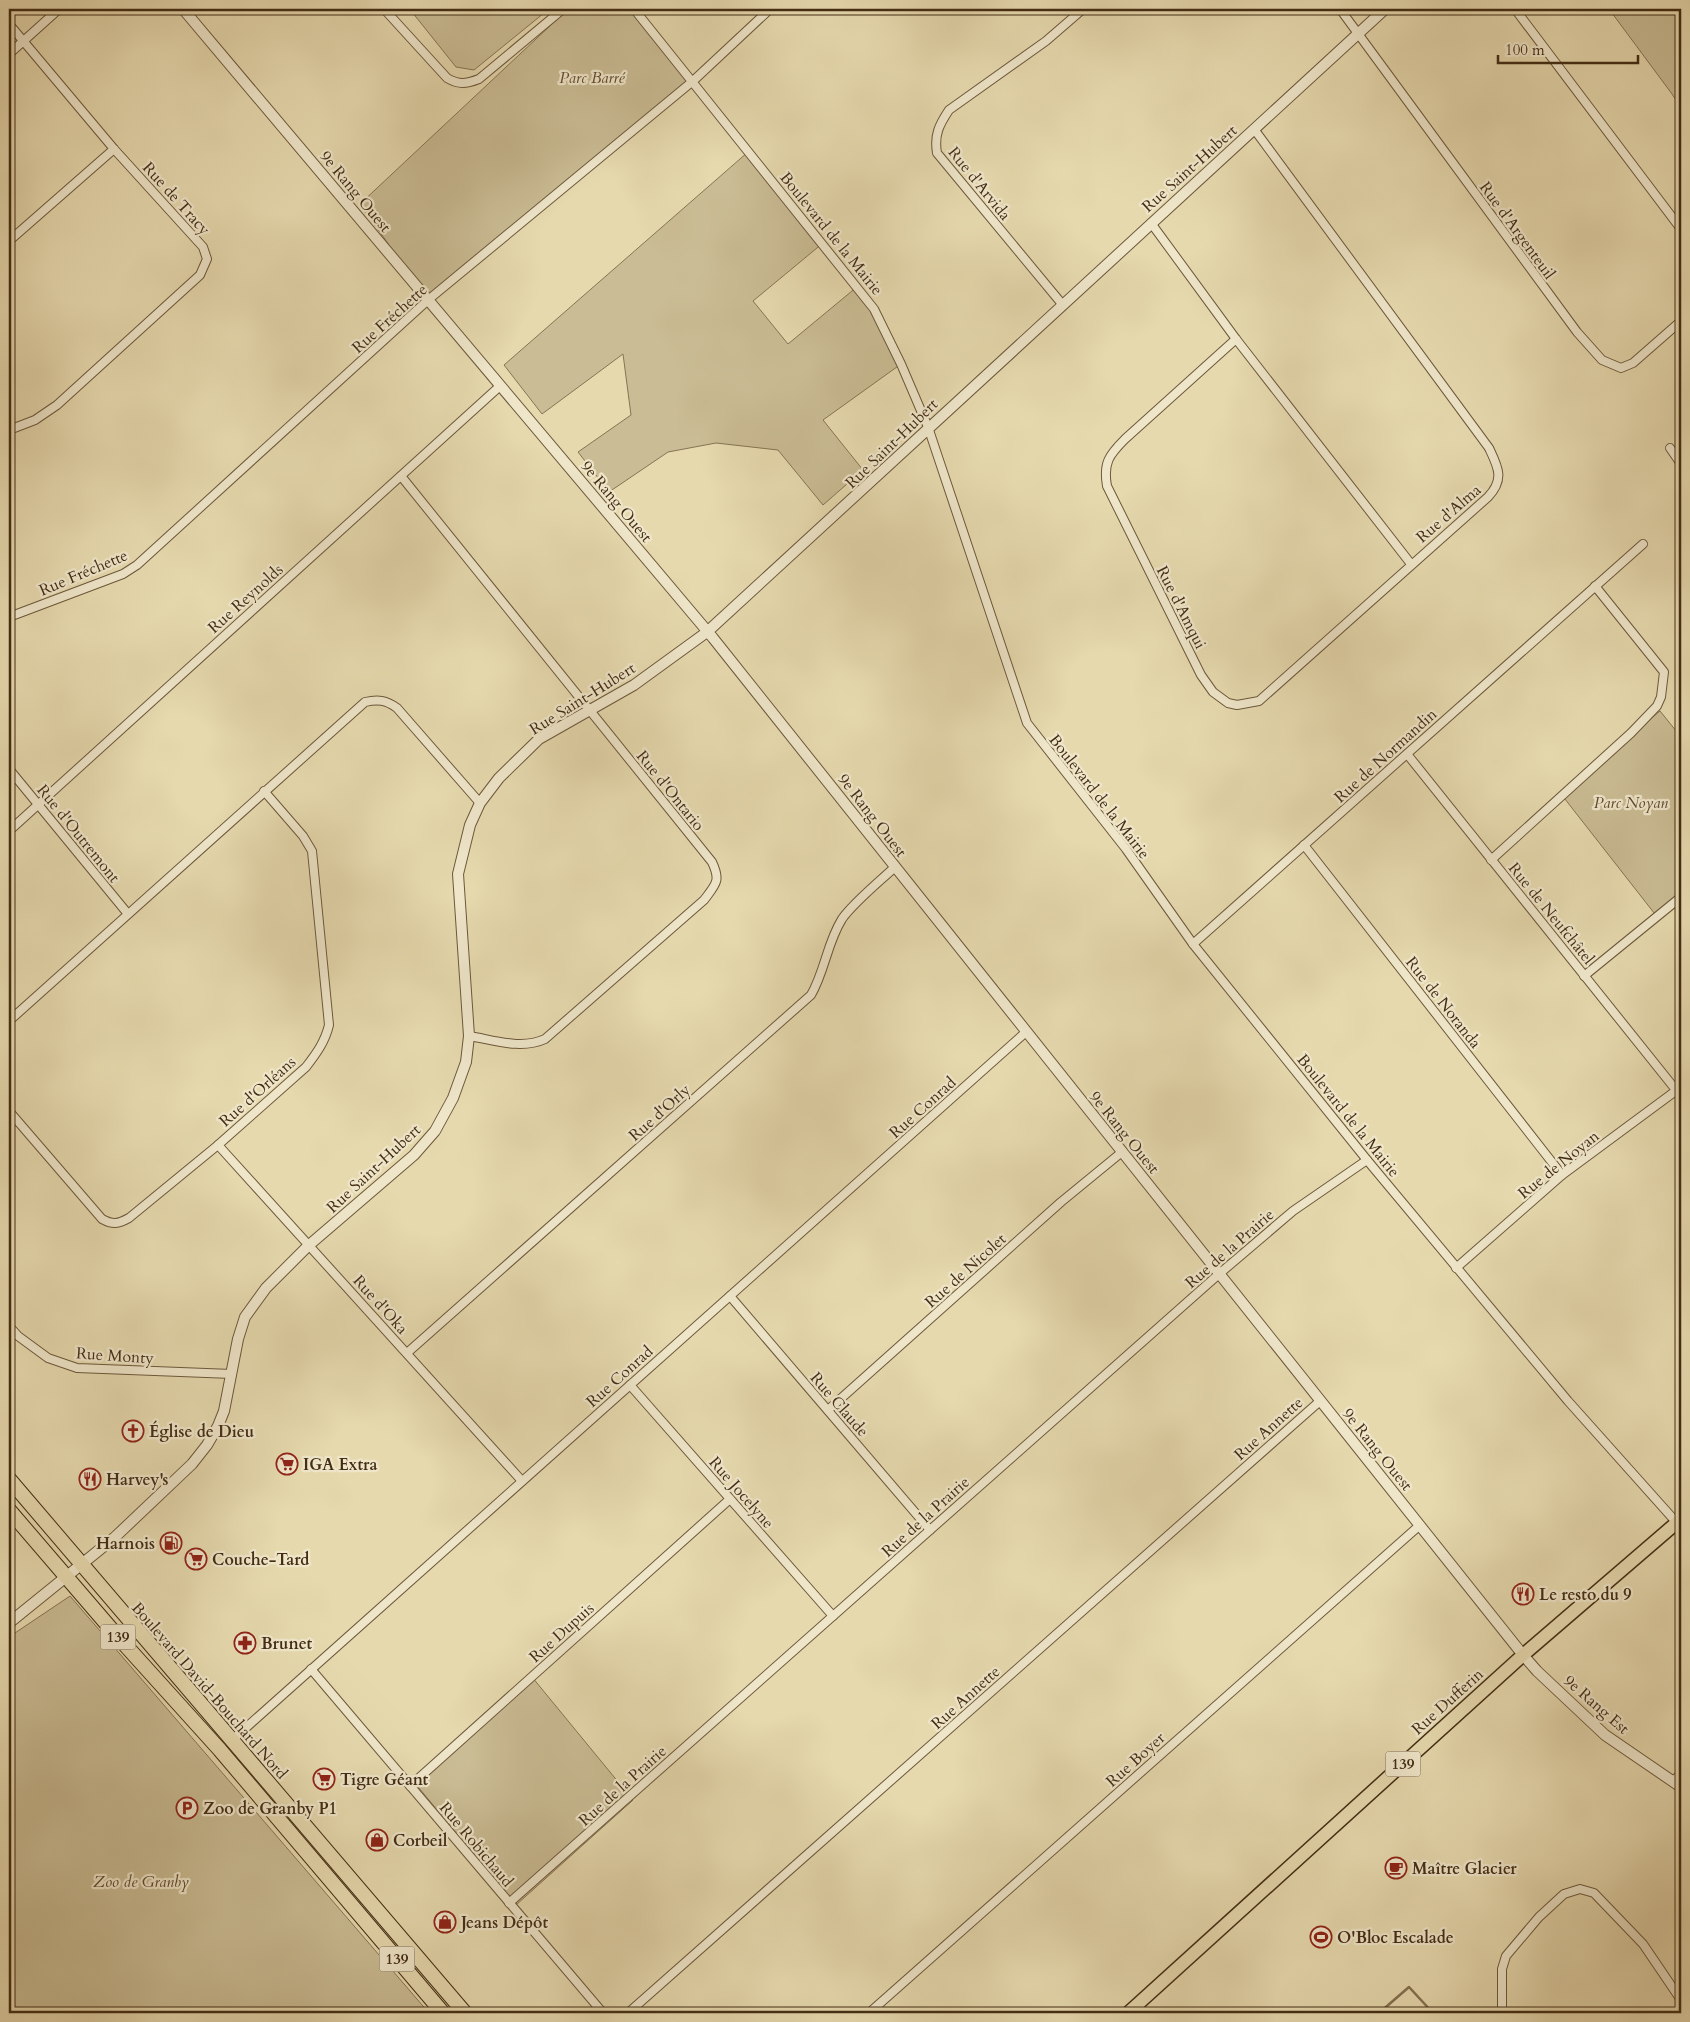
<svg xmlns="http://www.w3.org/2000/svg" width="1690" height="2022" viewBox="0 0 1690 2022" font-family="Cardo,serif">
<style>
.green{fill:#cabc94;stroke:#867454}
.lines{fill:none;stroke-linecap:round;stroke-linejoin:round}
.stream{stroke:#847152;stroke-width:2.5}
.minor-casing{stroke:#6c583b;stroke-width:10}
.tertiary-casing{stroke:#6c583b;stroke-width:12}
.primary-casing{stroke:#432d15;stroke-width:15}
.trunk-casing{stroke:#432d15;stroke-width:16}
.minor{stroke:#efe6ca;stroke-width:8}
.tertiary{stroke:#efe6ca;stroke-width:10}
.primary{stroke:#e6d9ae;stroke-width:12}
.trunk{stroke:#e6d9ae;stroke-width:14}
.labels{text-anchor:middle;stroke-width:4.5;stroke-linejoin:round;paint-order:stroke}
.shield{fill:#efe6ca;stroke:#77644b;stroke-width:1}
.shield-label{font-size:15px;font-weight:bold;fill:#432d15}
.park-label{font-size:16px;font-style:italic;fill:#5e4a2e;stroke:#efe6ca}
.street-label{font-size:16px;fill:#432d15;stroke:#efe6ca}
.poi-label{font-size:16px;font-weight:bold;fill:#432d15;stroke:#efe6ca;text-anchor:start}
</style>
<rect width="100%" height="100%" fill="#e6d9ae"/>
<filter id="stains"><feTurbulence type="fractalNoise" baseFrequency=".004" numOctaves="4"/><feColorMatrix values="0 0 0 0 .2 0 0 0 0 .09 0 0 0 0 .02 0 0 0 .5 -.17"/></filter>
<radialGradient id="worn" r=".72"><stop offset=".6" stop-color="#630" stop-opacity="0"/><stop offset="1" stop-color="#630" stop-opacity=".3"/></radialGradient>
<g class="green">
<polygon points="415,9 549,9 474,70 456,67 412,12"/>
<polygon points="568,9 634,9 693,81 428,300 360,204"/>
<polygon points="1609,9 1680,9 1681,108 1672,94"/>
<polygon points="748,152 823,243 753,301 788,344 858,286 901,364 823,420 863,470 823,505 778,450 716,443 668,452 609,492 578,452 631,415 623,354 542,414 504,365"/>
<polygon points="1660,711 1681,737 1681,899 1658,918 1561,794"/>
<polygon points="70,1596 429,2013 9,2013 9,1637"/>
<polygon points="532,1677 633,1800 516,1905 414,1782"/>
</g>
<g class="lines">
<polyline class="stream" points="1379,2013 1409,1987 1433,2013"/>
<g class="minor-casing">
<g id="minor">
<path d="M384,9L447,78C459,85 466,84 479,79L563,9"/>
<polyline points="634,9 874,309 901,364 928,427 1027,723 1126,849 1193,944 1367,1160 1568,1401 1677,1523"/>
<polyline points="1340,9 1577,332 1602,360 1621,368 1633,363 1681,321"/>
<polyline points="1515,9 1681,229"/>
<polyline points="9,24 114,149 203,247 207,259 200,275 57,405 35,420 9,430"/>
<polyline points="9,54 59,9"/>
<polyline points="1151,223 1236,339 1411,564"/>
<polyline points="9,241 114,149"/>
<path d="M1062,304L937,153C934,135 939,125 949,110L1046,41L1083,9"/>
<path d="M1236,339L1125,439C1109,455 1103,463 1107,486L1201,675L1213,692L1228,703L1237,705L1259,701L1488,497C1505,479 1498,467 1489,448L1254,129"/>
<polyline points="1670,448 1681,464"/>
<path d="M401,476L712,862C721,881 716,884 704,900L545,1039C521,1050 494,1040 469,1036"/>
<polyline points="9,617 123,574 137,565 428,300 693,81 770,9"/>
<polyline points="1407,754 1676,1090"/>
<polyline points="9,769 128,914"/>
<polyline points="9,831 500,386"/>
<polyline points="1304,845 1562,1175"/>
<polyline points="1491,860 1631,733 1657,706 1661,697 1664,672 1595,586"/>
<polyline points="1193,944 1643,544"/>
<polyline points="1584,976 1681,897"/>
<path d="M9,1021L365,702C378,699 386,700 397,708L480,803"/>
<path d="M9,1111L102,1219C113,1225 118,1224 129,1218L218,1145L306,1067C316,1054 325,1042 329,1025L312,851L303,836L264,791"/>
<polyline points="218,1145 522,1481"/>
<polyline points="1456,1268 1562,1175 1681,1087"/>
<polyline points="730,1296 930,1530"/>
<polyline points="9,1326 18,1336 48,1358 77,1368 232,1374"/>
<path d="M407,1353L811,995C825,971 827,943 842,919C853,903 880,881 895,867"/>
<polyline points="630,1385 833,1616"/>
<polyline points="828,1410 1061,1202 1122,1152"/>
<polyline points="311,1669 603,2013"/>
<polyline points="231,1741 1026,1032"/>
<polyline points="1674,1780 1681,1774"/>
<polyline points="410,1786 730,1499"/>
<polyline points="509,1903 1219,1274 1293,1211 1367,1160"/>
<polyline points="628,2013 1320,1401"/>
<polyline points="869,2013 1420,1525"/>
<polyline points="1502,2013 1502,1969 1506,1956 1539,1917 1564,1894 1580,1889 1594,1893 1643,1944 1681,2000"/>
</g>
</g>
<g class="tertiary-casing">
<g id="tertiary">
<polyline points="183,9 713,638 1523,1655 1537,1671 1605,1735 1681,1787"/>
<polyline points="9,1623 114,1538 192,1464 207,1445 218,1426 224,1411 238,1339 245,1317 266,1288 308,1246 414,1155 435,1131 453,1098 466,1062 469,1036 458,874 470,825 480,803 499,778 539,739 634,685 707,632 1385,9"/>
</g>
</g>
<g class="primary-casing">
<polyline id="primary" points="1128,2013 1523,1655 1681,1519"/>
</g>
<g class="trunk-casing">
<g id="trunk">
<polyline points="9,1479 465,2013"/>
<polyline points="9,1510 118,1637 220,1750 443,2013"/>
</g>
</g>
<use href="#minor" class="minor"/>
<use href="#tertiary" class="tertiary"/>
<use href="#primary" class="primary"/>
<use href="#trunk" class="trunk"/>
</g>
<defs>
<g id="church-ring" transform="scale(1.125)"><circle r="9.5" fill="#efe6ca" stroke="#8f2418" stroke-width="1.5"/><path d="M-1.2-6h2.4v3.5h3.3v2.4h-3.3V6h-2.4V-.1h-3.3v-2.4h3.3Z" fill="#8f2418"/></g>
<g id="supermarket-ring" transform="scale(1.125)"><circle r="9.5" fill="#efe6ca" stroke="#8f2418" stroke-width="1.5"/><path d="M-6-5.5h2.5l.6 2H6L4.5 2H-2.5L-4.4-4H-6ZM-1.5 3.2a1.3 1.3 0 1 0 .1 0ZM3 3.2a1.3 1.3 0 1 0 .1 0Z" fill="#8f2418"/></g>
<g id="restaurant-ring" transform="scale(1.125)"><circle r="9.5" fill="#efe6ca" stroke="#8f2418" stroke-width="1.5"/><path d="M-5-6h1v4h1v-4h1v4h1v-4h1v5L-1.5 .5V6h-2V.5L-5-1ZM5-6V6H3V1.5H1.5Q1.5-4 5-6Z" fill="#8f2418"/></g>
<g id="fuel-ring" transform="scale(1.125)"><circle r="9.5" fill="#efe6ca" stroke="#8f2418" stroke-width="1.5"/><path d="M-5.5-6h7V0h2V4h1.3V-2.5L3-4.5l.8-.8L6-3V5H2.5V1h-1V6h-7ZM-4.2-4.7v3.2H.2V-4.7Z" fill="#8f2418"/></g>
<g id="pharmacy-ring" transform="scale(1.125)"><circle r="9.5" fill="#efe6ca" stroke="#8f2418" stroke-width="1.5"/><path d="M-2-6h4v4h4v4h-4v4h-4v-4h-4v-4h4Z" fill="#8f2418"/></g>
<g id="parking-ring" transform="scale(1.125)"><circle r="9.5" fill="#efe6ca" stroke="#8f2418" stroke-width="1.5"/><path d="M-3.5-5.5H1a3.5 3.5 0 0 1 0 7H-1V5.5H-3.5ZM-1-3.4V-.6H.8a1.4 1.4 0 0 0 0-2.8Z" fill="#8f2418"/></g>
<g id="shop-ring" transform="scale(1.125)"><circle r="9.5" fill="#efe6ca" stroke="#8f2418" stroke-width="1.5"/><path d="M-5-2.5h2.3a2.7 3.5 0 0 1 5.4 0H5L5.5 6h-11ZM-1.5-2.5h3a1.5 2.3 0 0 0-3 0Z" fill="#8f2418"/></g>
<g id="cafe-ring" transform="scale(1.125)"><circle r="9.5" fill="#efe6ca" stroke="#8f2418" stroke-width="1.5"/><path d="M-5.5-4.5H6V0H3Q3 3.5 0 3.5H-2.5Q-5.5 3.5-5.5 0ZM3-3.2v2h1.7v-2ZM-6 4.5H4V6H-6Z" fill="#8f2418"/></g>
<g id="stadium-ring" transform="scale(1.125)"><circle r="9.5" fill="#efe6ca" stroke="#8f2418" stroke-width="1.5"/><path d="M0-5a6.5 5 0 1 0 0 10a6.5 5 0 1 0 0-10ZM-3.5-1.8h7v3.6h-7Z" fill="#8f2418"/></g>
</defs>
<g fill-rule="evenodd">
<use href="#church-ring" x="133" y="1431"/>
<use href="#supermarket-ring" x="287" y="1464"/>
<use href="#restaurant-ring" x="90" y="1479"/>
<use href="#fuel-ring" x="171" y="1543"/>
<use href="#supermarket-ring" x="196" y="1559"/>
<use href="#restaurant-ring" x="1523" y="1594"/>
<use href="#pharmacy-ring" x="245" y="1643"/>
<use href="#supermarket-ring" x="324" y="1779"/>
<use href="#parking-ring" x="187" y="1808"/>
<use href="#shop-ring" x="377" y="1840"/>
<use href="#cafe-ring" x="1396" y="1868"/>
<use href="#shop-ring" x="445" y="1922"/>
<use href="#stadium-ring" x="1321" y="1937"/>
</g>
<g class="labels">
<g class="shield">
<rect x="100.5" y="1624.5" width="35" height="25" rx="4"/>
<rect x="1385.5" y="1751.5" width="35" height="25" rx="4"/>
<rect x="379.5" y="1946.5" width="35" height="25" rx="4"/>
</g>
<g class="shield-label">
<text x="118" y="1642">139</text>
<text x="1403" y="1769">139</text>
<text x="397" y="1964">139</text>
</g>
<g class="park-label">
<text x="592" y="83">Parc Barré</text>
<text x="1631" y="808">Parc Noyan</text>
<text x="141" y="1887">Zoo de Granby</text>
</g>
<g class="street-label">
<text transform="translate(1189 168) rotate(-42)" y="6">Rue Saint-Hubert</text>
<text transform="translate(980 183) rotate(51)" y="6">Rue d'Arvida</text>
<text transform="translate(356 191) rotate(50)" y="6">9e Rang Ouest</text>
<text transform="translate(177 198) rotate(48)" y="6">Rue de Tracy</text>
<text transform="translate(1518 230) rotate(54)" y="6">Rue d'Argenteuil</text>
<text transform="translate(832 233) rotate(51)" y="6">Boulevard de la Mairie</text>
<text transform="translate(389 318) rotate(-42)" y="6">Rue Fréchette</text>
<text transform="translate(891 443) rotate(-44)" y="6">Rue Saint-Hubert</text>
<text transform="translate(617 501) rotate(50)" y="6">9e Rang Ouest</text>
<text transform="translate(1448 513) rotate(-41)" y="6">Rue d'Alma</text>
<text transform="translate(83 572) rotate(-23)" y="6">Rue Fréchette</text>
<text transform="translate(245 598) rotate(-42)" y="6">Rue Reynolds</text>
<text transform="translate(1182 607) rotate(63)" y="6">Rue d'Amqui</text>
<text transform="translate(582 698) rotate(-32)" y="6">Rue Saint-Hubert</text>
<text transform="translate(1385 755) rotate(-42)" y="6">Rue de Normandin</text>
<text transform="translate(671 790) rotate(51)" y="6">Rue d'Ontario</text>
<text transform="translate(1100 796) rotate(52)" y="6">Boulevard de la Mairie</text>
<text transform="translate(873 815) rotate(52)" y="6">9e Rang Ouest</text>
<text transform="translate(79 833) rotate(51)" y="6">Rue d'Outremont</text>
<text transform="translate(1552 913) rotate(51)" y="6">Rue de Neufchâtel</text>
<text transform="translate(1444 1002) rotate(52)" y="6">Rue de Noranda</text>
<text transform="translate(257 1091) rotate(-42)" y="6">Rue d'Orléans</text>
<text transform="translate(922 1107) rotate(-42)" y="6">Rue Conrad</text>
<text transform="translate(659 1112) rotate(-42)" y="6">Rue d'Orly</text>
<text transform="translate(1349 1115) rotate(51)" y="6">Boulevard de la Mairie</text>
<text transform="translate(1125 1132) rotate(51)" y="6">9e Rang Ouest</text>
<text transform="translate(1558 1164) rotate(-39)" y="6">Rue de Noyan</text>
<text transform="translate(373 1168) rotate(-43)" y="6">Rue Saint-Hubert</text>
<text transform="translate(1229 1248) rotate(-41)" y="6">Rue de la Prairie</text>
<text transform="translate(965 1270) rotate(-42)" y="6">Rue de Nicolet</text>
<text transform="translate(381 1304) rotate(48)" y="6">Rue d'Oka</text>
<text transform="translate(115 1355) rotate(4)" y="6">Rue Monty</text>
<text transform="translate(619 1376) rotate(-42)" y="6">Rue Conrad</text>
<text transform="translate(840 1404) rotate(49)" y="6">Rue Claude</text>
<text transform="translate(1268 1428) rotate(-42)" y="6">Rue Annette</text>
<text transform="translate(1378 1449) rotate(51)" y="6">9e Rang Ouest</text>
<text transform="translate(742 1492) rotate(49)" y="6">Rue Jocelyne</text>
<text transform="translate(925 1516) rotate(-42)" y="6">Rue de la Prairie</text>
<text transform="translate(561 1632) rotate(-42)" y="6">Rue Dupuis</text>
<text transform="translate(210 1690) rotate(49)" y="6">Boulevard David-Bouchard Nord</text>
<text transform="translate(965 1697) rotate(-42)" y="6">Rue Annette</text>
<text transform="translate(1447 1701) rotate(-42)" y="6">Rue Dufferin</text>
<text transform="translate(1597 1704) rotate(41)" y="6">9e Rang Est</text>
<text transform="translate(1135 1759) rotate(-42)" y="6">Rue Boyer</text>
<text transform="translate(622 1785) rotate(-42)" y="6">Rue de la Prairie</text>
<text transform="translate(477 1844) rotate(50)" y="6">Rue Robichaud</text>
</g>
<g class="poi-label">
<text x="149" y="1437">Église de Dieu</text>
<text x="303" y="1470">IGA Extra</text>
<text x="106" y="1485">Harvey's</text>
<text x="155" y="1549" text-anchor="end">Harnois</text>
<text x="212" y="1565">Couche-Tard</text>
<text x="1539" y="1600">Le resto du 9</text>
<text x="261" y="1649">Brunet</text>
<text x="340" y="1785">Tigre Géant</text>
<text x="203" y="1814">Zoo de Granby P1</text>
<text x="393" y="1846">Corbeil</text>
<text x="1412" y="1874">Maître Glacier</text>
<text x="461" y="1928">Jeans Dépôt</text>
<text x="1337" y="1943">O'Bloc Escalade</text>
</g>
</g>
<rect width="1690" height="2022" fill="none" stroke="#e6d9ae" stroke-width="30"/>
<rect x="10" y="10" width="1670" height="2002" fill="none" stroke="#432d15" stroke-width="2.5"/>
<rect x="15" y="15" width="1660" height="1992" fill="none" stroke="#432d15"/>
<path d="M1498 55v8h140v-8" fill="none" stroke="#432d15" stroke-width="2.5"/>
<text x="1505" y="55" font-size="15" fill="#432d15" stroke="#efe6ca" stroke-width="4" paint-order="stroke">100 m</text>
<rect width="100%" height="100%" filter="url(#stains)"/>
<rect width="100%" height="100%" fill="url(#worn)"/>
</svg>
